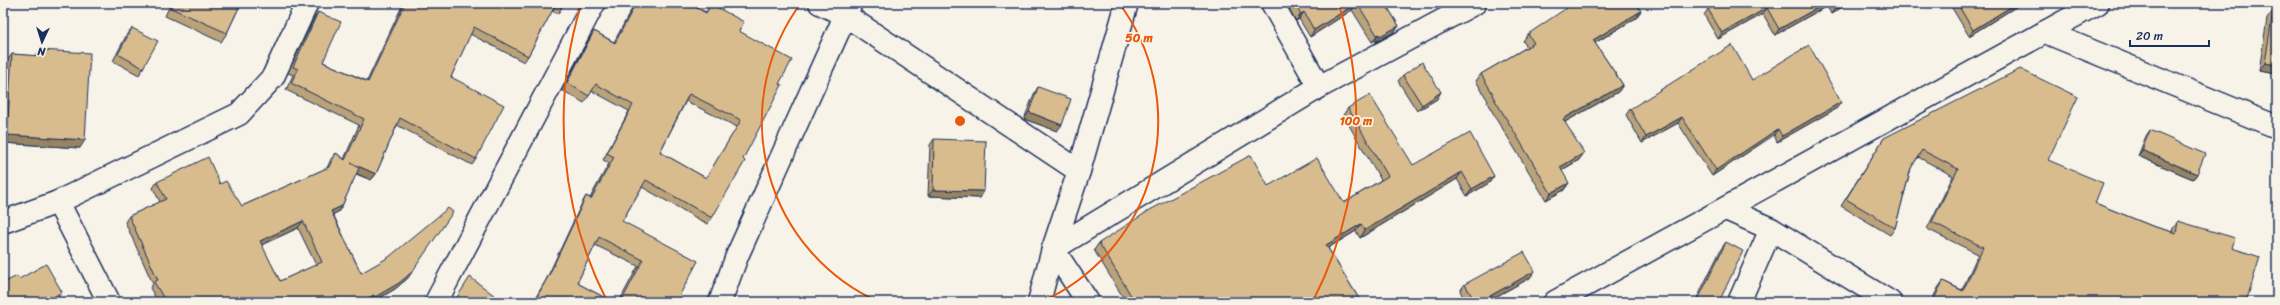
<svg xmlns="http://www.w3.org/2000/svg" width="2280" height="305" viewBox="0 0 2280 305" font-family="Sriracha,sans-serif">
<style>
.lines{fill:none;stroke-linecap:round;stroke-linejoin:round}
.street-casing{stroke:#1b2f5e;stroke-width:25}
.secondary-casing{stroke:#1b2f5e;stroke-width:25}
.street{stroke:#f7f3e8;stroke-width:22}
.secondary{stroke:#f7f3e8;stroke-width:22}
.wall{fill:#baa279;stroke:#1b2f5e;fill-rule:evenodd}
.shaded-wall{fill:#978463;stroke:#1b2f5e}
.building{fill:#d8bc8d;stroke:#1b2f5e;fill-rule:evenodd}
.ring{fill:none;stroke:#e8590c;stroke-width:2}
.centre{fill:#e8590c;stroke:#f7f3e8;stroke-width:2}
.ring-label{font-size:12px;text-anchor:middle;font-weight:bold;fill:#e8590c;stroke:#f7f3e8;stroke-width:3.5;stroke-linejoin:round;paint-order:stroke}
</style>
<rect width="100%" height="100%" fill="#f7f3e8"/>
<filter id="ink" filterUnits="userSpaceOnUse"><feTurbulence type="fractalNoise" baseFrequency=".025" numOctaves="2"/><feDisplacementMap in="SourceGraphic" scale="8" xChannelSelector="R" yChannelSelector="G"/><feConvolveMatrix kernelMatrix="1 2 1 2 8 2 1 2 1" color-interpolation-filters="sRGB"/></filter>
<g filter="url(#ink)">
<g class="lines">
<g class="street-casing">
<g id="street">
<polyline points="820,3 845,15 1079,171"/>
<polyline points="1272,3 1319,87"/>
<polyline points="2045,32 2277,127"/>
<polyline points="1726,209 1771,229 1890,302"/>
<polyline points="3,222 58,202"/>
<polyline points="109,302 58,202 239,114 273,77 307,3"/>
<polyline points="436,302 594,3"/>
<polyline points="720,302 737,256 851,3"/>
<polyline points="1088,302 1053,249 1319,87 1475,3"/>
<polyline points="1555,302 2098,3"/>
<polyline points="1739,302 1771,229"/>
</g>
</g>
<g class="secondary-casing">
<polyline id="secondary" points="1039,302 1053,249 1079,171 1127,3"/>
</g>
<use href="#street" class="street"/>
<use href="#secondary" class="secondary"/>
</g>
<g class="wall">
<polygon points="171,3 241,3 227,33 221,42 165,16"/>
<path d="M396,3H564L558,14L552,11L528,56L524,62L470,34L451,77L476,159L472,165L397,125L376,174L371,180L356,174L342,206L338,212L333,214L361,273L408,278L395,289L373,302H158L150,288L153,284L125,222L129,216L160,202L153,188L157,182L220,184L242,206L327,168L331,159L336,153L344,159L359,125L286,90L293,75L288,73L314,18L318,12L323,62L367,81L402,6ZM298,228L316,265L280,281L261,245Z"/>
<path d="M635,3H688L706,12L711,4L739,31L779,84L712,218L707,224L642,187L622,221L676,302H619L638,266L595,245L578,281L579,284L613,302H533L546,280L582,203L586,196L590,198L609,163L603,160L629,111L592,91L584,103L562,90L590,38L594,31L614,42ZM686,101L737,127L706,178L660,152Z"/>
<polygon points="1286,3 1385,3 1399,26 1394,32 1376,42 1375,40 1372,42 1352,10 1310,37 1299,19 1296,21"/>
<polygon points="1432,3 1439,3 1434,6"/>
<polygon points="1718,3 1849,3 1831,14 1827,6 1775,35 1763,14 1718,39 1704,15 1708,9"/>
<polygon points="1949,3 2022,3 1969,36"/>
<polygon points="2273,11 2277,12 2277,74 2259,71 2267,19"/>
<polygon points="1636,18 1595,43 1623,85 1618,92 1565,122 1579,160 1562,170 1564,190 1546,200 1487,103 1488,101 1476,81 1481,74 1527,47 1523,41 1528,34"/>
<polygon points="132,28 143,68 139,75 113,61 127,34"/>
<polygon points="40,50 80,148 3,143 3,113 6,62 12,54 36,56"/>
<polygon points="1403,75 1437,99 1417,111 1398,81"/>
<polygon points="1752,80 1837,108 1777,142 1774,135 1712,176 1678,123 1642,143 1626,115 1630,109"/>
<polygon points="1038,87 1057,131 1024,119 1034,94"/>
<polygon points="1348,108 1413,165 1494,176 1489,183 1467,196 1457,179 1360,238 1356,231 1328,248 1361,302 1126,302 1094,250 1099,243 1268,186 1344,203 1381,180 1343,115"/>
<polygon points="2150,130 2197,174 2193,179 2138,156 2146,136"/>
<polygon points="1884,138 2048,160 2095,203 2152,226 2172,232 2173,228 2178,221 2232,248 2246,302 1931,302 1938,288 1943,281 1962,290 1978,254 1927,229 1953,176 1918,157 1911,168 1895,228 1890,235 1841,206"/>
<polygon points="934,139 984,191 980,198 928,196 930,145"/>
<polygon points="1726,242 1719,302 1695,302 1721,249"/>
<polygon points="1530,278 1486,302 1466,302 1460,291 1465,284"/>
</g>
<g class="shaded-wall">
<polygon points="1357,3 1352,10 1310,37 1314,30"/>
<polygon points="1826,3 1829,3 1827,6 1775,35 1779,29"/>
<polygon points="1843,3 1849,3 1831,14 1835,8"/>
<polygon points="2017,3 2022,3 1969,36 1973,30"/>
<polygon points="1767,8 1763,14 1718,39 1722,33"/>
<polygon points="1641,11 1636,18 1588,47 1593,40"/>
<polygon points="1304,12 1299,19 1296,21 1301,14"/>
<polygon points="1399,26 1394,32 1376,42 1380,36"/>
<polygon points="1379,34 1375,40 1372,42 1377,35"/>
<polygon points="2265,63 2277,65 2277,74 2259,71"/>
<polygon points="1623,85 1618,92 1558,126 1563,119"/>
<polygon points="1441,92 1437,99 1417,111 1422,105"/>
<polygon points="1841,102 1837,108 1777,142 1782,136"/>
<polygon points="1029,112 1062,125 1057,131 1024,119"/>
<polygon points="1682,117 1678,123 1642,143 1646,137"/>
<polygon points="1778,129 1774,135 1712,176 1716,170"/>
<polygon points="7,135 85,140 80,148 3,143 3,140"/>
<polygon points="2142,150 2197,174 2193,179 2138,156"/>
<polygon points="1584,153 1579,160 1555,174 1560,167"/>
<polygon points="351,163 376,174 371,180 346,169"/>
<polygon points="1462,172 1457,179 1360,238 1365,230"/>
<polygon points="1494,176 1489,183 1467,196 1472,189"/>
<polygon points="1569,183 1564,190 1546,200 1551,193"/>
<polygon points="933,190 984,191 980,198 928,196"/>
<polygon points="342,206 338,212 326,217 331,211"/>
<polygon points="303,221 298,228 255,248 260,241"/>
<polygon points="1361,224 1356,231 1321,252 1326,245"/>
<polygon points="1535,271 1530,278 1486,302 1479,302"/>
<polygon points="412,272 408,278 395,289 373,302 371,302 375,297"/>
<polygon points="62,292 57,298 51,302 45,302"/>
<polygon points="374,295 369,302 360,302"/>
</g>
<g class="building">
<polygon points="173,3 241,3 227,33 171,8"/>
<path d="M405,3H564L562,7L556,4L528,56L474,27L451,77L504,105L476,159L400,118L376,174L351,163L359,168L342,206L331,211L361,273L389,257L448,208L453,212L412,272L399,283L375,297L374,295L360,302H166L154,282L158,280L129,216L166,199L157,182L208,157L220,184L226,181L242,206L329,167L336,153L345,160L364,119L291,83L298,69L293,67L318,12L341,22L323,62L368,82ZM303,221L322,262L280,281L260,241Z"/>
<path d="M636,3H688L706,13L711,4L744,22L739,31L792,60L779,84L782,85L743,159L745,161L712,218L646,180L622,221L698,261L676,302H621L643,260L599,237L578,281L579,284L613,302H534L550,273L586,196L591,199L614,157L607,153L633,105L596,84L589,96L567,83L594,31L615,43ZM689,94L741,120L706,178L660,152Z"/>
<polygon points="1294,3 1385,3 1399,26 1380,36 1379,34 1377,35 1357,3 1314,30 1304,12 1301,14"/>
<polygon points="1574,3 1636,3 1641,11 1593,40 1623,85 1563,119 1584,153 1560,167 1569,183 1551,193 1492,95 1493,94 1481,74 1534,43 1528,34"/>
<polygon points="1718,3 1826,3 1779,29 1767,8 1722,33 1708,9"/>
<polygon points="1832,3 1843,3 1835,8"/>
<polygon points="1957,3 2017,3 1973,30"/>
<polygon points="2273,11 2277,12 2277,65 2265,63"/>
<polygon points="132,28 158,41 143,68 118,54"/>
<polygon points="1732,45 1752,80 1809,45 1841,102 1782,136 1778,129 1716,170 1682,117 1646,137 1630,109"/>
<polygon points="40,50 90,53 85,140 7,135 12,54 40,56"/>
<polygon points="1422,62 1441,92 1422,105 1403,75"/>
<polygon points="2020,69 2078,97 2048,160 2103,183 2095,203 2152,226 2176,233 2178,221 2235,238 2232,248 2260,257 2246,302 1935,302 1933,301 1943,281 1963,291 1983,247 1932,222 1958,169 1922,150 1911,168 1895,228 1846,199 1884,138"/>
<polygon points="1038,87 1071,99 1062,125 1029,112"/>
<polygon points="1370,95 1413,165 1470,133 1494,176 1472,189 1462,172 1365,230 1361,224 1326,245 1361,302 1135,302 1099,243 1150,210 1251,155 1268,186 1317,158 1344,203 1388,176 1348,108"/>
<polygon points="2150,130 2205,154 2197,174 2142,150"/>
<polygon points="934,139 986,141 984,191 933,190"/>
<polygon points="1726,242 1743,251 1719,302 1697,302"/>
<polygon points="1524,252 1535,271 1479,302 1475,302 1465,284"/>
<polygon points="46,264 62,292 45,302 3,302 3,272 7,281 17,276 19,279"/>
<polygon points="470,277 503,302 451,302 452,300 454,302"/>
</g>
</g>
<g class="ring">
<path d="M879 302A198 198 0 0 1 801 3M1119 3A198 198 0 0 1 1041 302"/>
<path d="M607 301A396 396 0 0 1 581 5M1339 5A396 396 0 0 1 1313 301"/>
</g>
<circle cx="960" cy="121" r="6" class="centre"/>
<g class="ring-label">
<text x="1139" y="42">50 m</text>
<text x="1356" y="125">100 m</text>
</g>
<rect width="2280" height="305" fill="none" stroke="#f7f3e8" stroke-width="16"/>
<rect x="8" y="8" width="2264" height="289" fill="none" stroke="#1b2f5e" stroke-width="1.5" filter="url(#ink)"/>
<g transform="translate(42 42) rotate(184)" stroke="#f7f3e8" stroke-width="3" paint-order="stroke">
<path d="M0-3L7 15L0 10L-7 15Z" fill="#1b2f5e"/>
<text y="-6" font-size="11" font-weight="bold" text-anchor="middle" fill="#1b2f5e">N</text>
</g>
<path d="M2130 40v6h79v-6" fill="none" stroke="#1b2f5e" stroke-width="2"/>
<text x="2136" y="40" font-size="12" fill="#1b2f5e" stroke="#f7f3e8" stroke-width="3" paint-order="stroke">20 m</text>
</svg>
